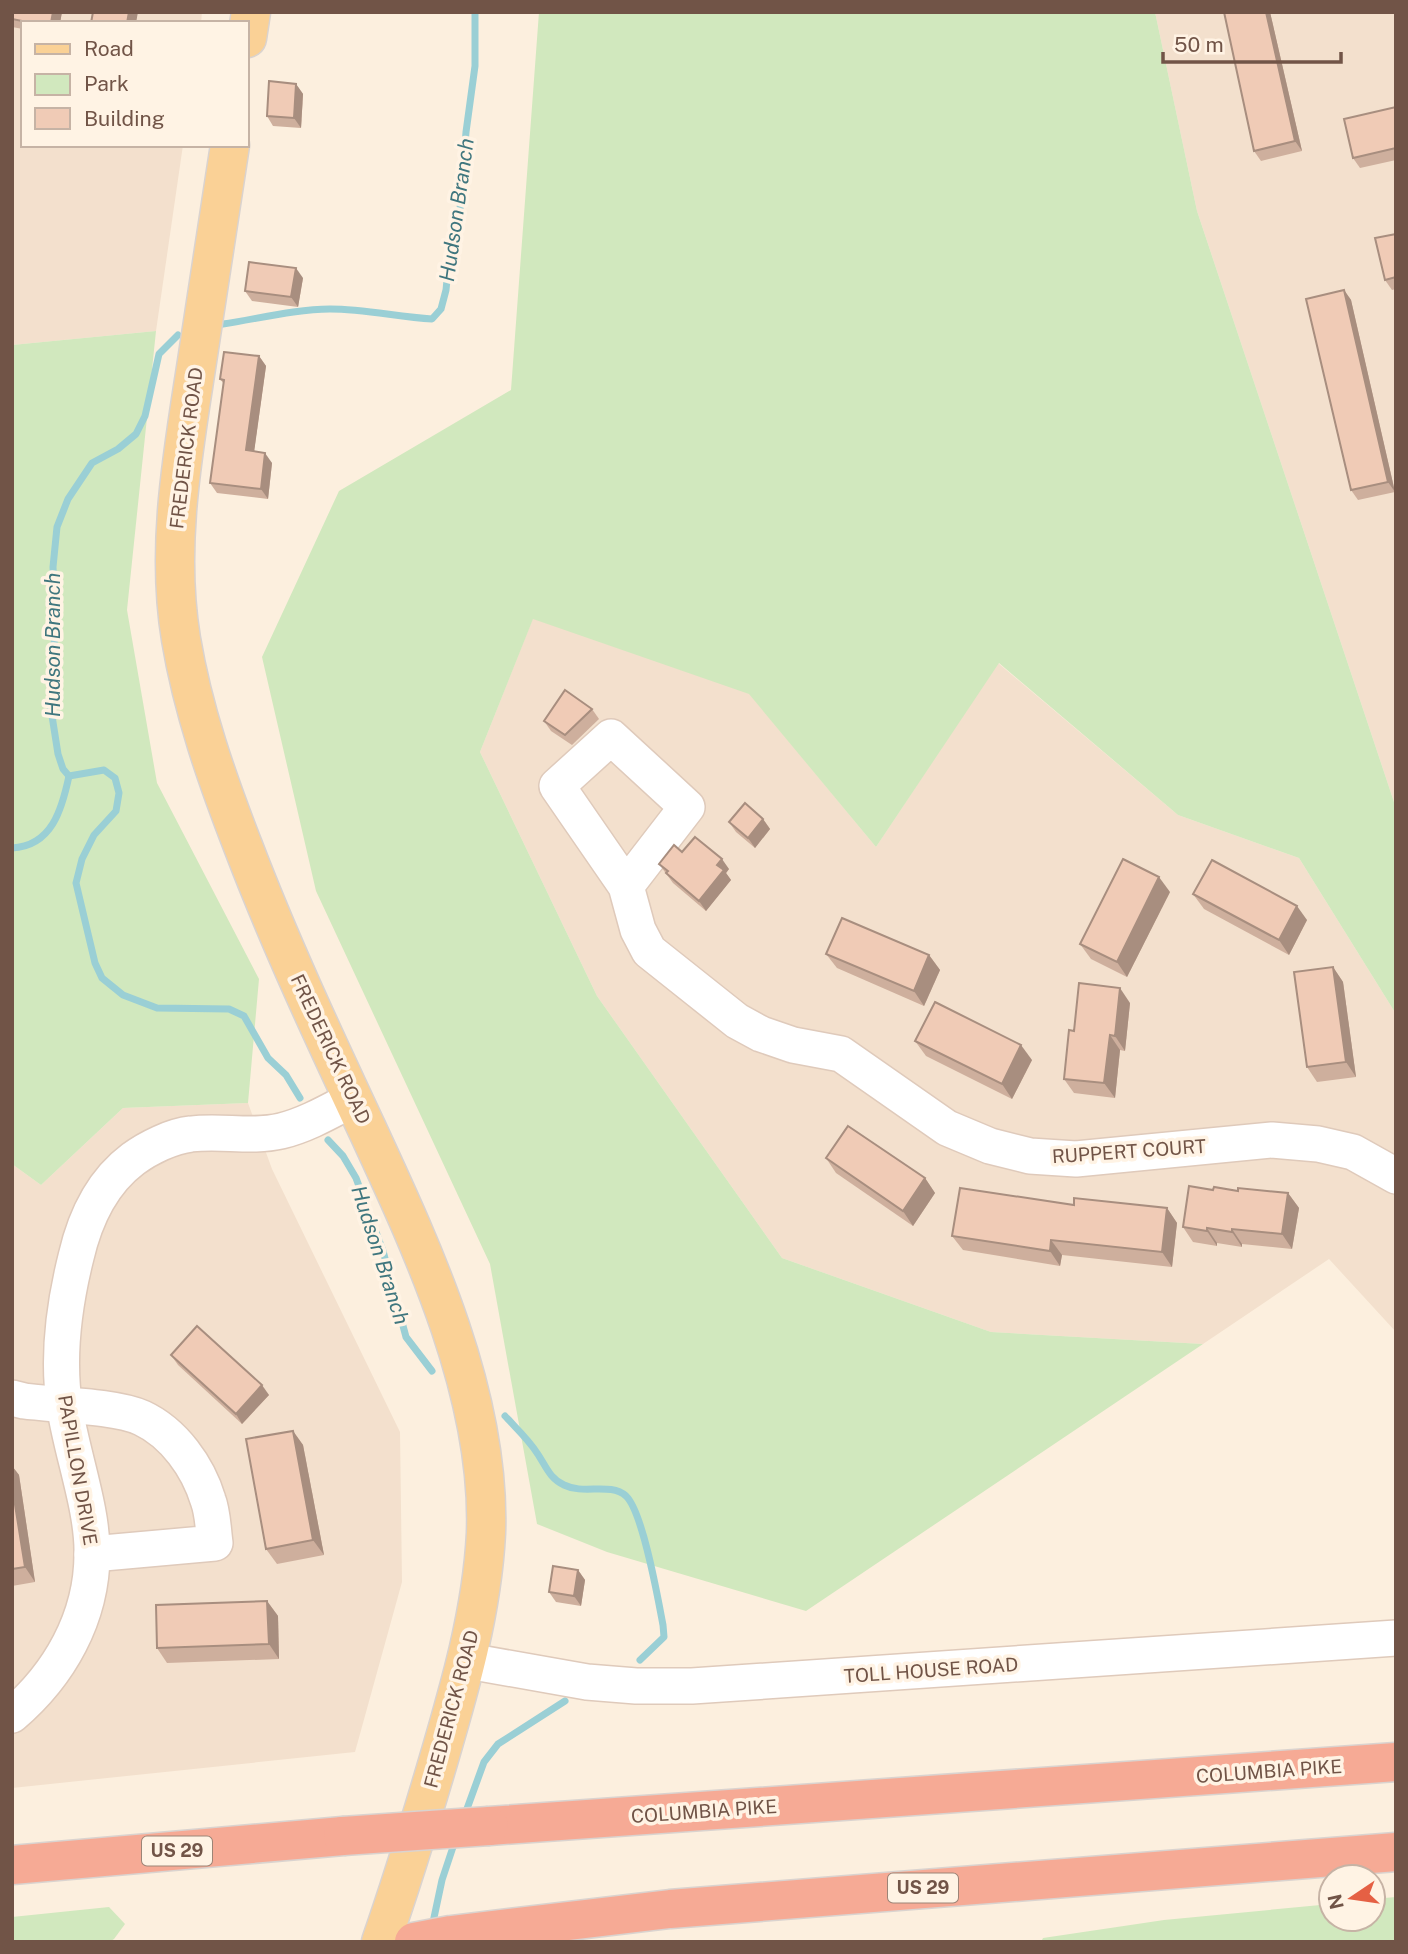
<svg xmlns="http://www.w3.org/2000/svg" width="1408" height="1954" viewBox="0 0 1408 1954" font-family="'Public Sans',sans-serif">
<style>
.residential{fill:#f3e0cd}
.green{fill:#d1e8be}
.lines{fill:none;stroke-linecap:round;stroke-linejoin:round}
.stream{stroke:#9acfd5;stroke-width:7}
.minor-casing{stroke:#dfcabb;stroke-width:38}
.major-casing{stroke:#dad3cf;stroke-width:41}
.highway-casing{stroke:#dad3cf;stroke-width:41}
.minor{stroke:#fff;stroke-width:35}
.major{stroke:#fad196;stroke-width:38}
.highway{stroke:#f6aa95;stroke-width:38}
.highway-bridge-casing{stroke:#dad3cf;stroke-width:41;stroke-linecap:butt}
.highway-bridge{stroke:#f6aa95;stroke-width:38}
.wall{fill:#ceaf9d}
.shaded-wall{fill:#a88e7f}
.building{fill:#f0cbb6;stroke:#a88e7f;stroke-width:2}
.labels{text-anchor:middle;stroke-width:7;stroke-linejoin:round;paint-order:stroke}
.shield{fill:#fff3e4;stroke:#9c8476;stroke-width:2}
.shield-label{font-size:18px;font-weight:bold;fill:#715447}
.street-label{font-size:19px;fill:#715447;stroke:#fff3e4}
.water-label{font-size:21px;font-style:italic;fill:#3f767e;stroke:#fff3e4}
</style>
<rect width="100%" height="100%" fill="#fcefde"/>
<g class="residential">
<polygon points="12,12 202,12 201,23 23,23 23,145 183,145 156,331 12,345"/>
<polygon points="1155,12 1396,12 1396,808 1197,211"/>
<polygon points="533,618 749,693 876,847 998,663 1178,815 1299,858 1396,1014 1396,1332 1329,1259 1203,1344 991,1332 782,1258 597,996 480,752"/>
<polygon points="248,1103 272,1169 400,1432 402,1582 355,1752 12,1788 12,1164 41,1185 123,1108"/>
</g>
<g class="green">
<polygon points="539,12 1155,12 1197,211 1396,808 1396,1014 1299,858 1178,815 999,663 876,847 749,694 533,619 480,752 597,996 782,1258 991,1332 1203,1344 806,1611 607,1552 537,1524 490,1264 316,891 262,657 339,491 511,390"/>
<polygon points="156,331 127,610 157,783 259,979 248,1103 123,1108 41,1185 12,1164 12,345"/>
<polygon points="1396,1897 1396,1942 1041,1942 1043,1938 1164,1920 1331,1904 1331,1919 1373,1919 1373,1899"/>
<polygon points="109,1907 125,1924 114,1939 109,1942 12,1942 12,1917"/>
</g>
<g class="lines">
<g class="stream">
<path d="M223,324C257,319 296,309 330,309C365,309 398,317 432,319L441,309L446,290L449,260L459,222L466,132L475,66V12"/>
<polyline points="178,335 159,354 145,416 136,434 118,449 92,463 68,499 57,527 53,567 56,628 52,660 50,703 58,754 63,769 69,776 104,770 115,778 119,793 116,811 94,835 82,859 76,883 95,963 102,978 123,995 157,1008 229,1009 244,1016 268,1058 286,1075 300,1098"/>
<path d="M12,848C52,846 62,809 69,776"/>
<polyline points="328,1140 343,1156 356,1178 383,1251 406,1337 432,1371"/>
<path d="M505,1416C516,1428 529,1440 537,1453C546,1466 549,1478 564,1485C584,1495 610,1482 626,1496C643,1512 658,1599 663,1625L664,1637L640,1660"/>
<polyline points="464,1817 484,1762 498,1744 565,1701"/>
<polyline points="432,1927 442,1880 455,1841"/>
</g>
<g class="minor-casing">
<g id="minor">
<polyline points="626,886 687,807 611,737 557,786 626,886 638,930 649,951 737,1021 761,1034 793,1045 841,1054 947,1128 990,1146 1030,1156 1076,1159 1272,1140 1318,1144 1353,1152 1396,1176"/>
<path d="M12,1398L24,1401C55,1405 116,1406 142,1418C174,1433 198,1467 208,1500C213,1513 213,1529 215,1543L92,1554"/>
<polyline points="468,1661 587,1682 636,1686 692,1686 1396,1638"/>
<path d="M12,1715C59,1675 92,1618 92,1554C93,1510 72,1454 65,1409C57,1360 64,1305 76,1257C85,1218 101,1183 133,1159C148,1148 172,1136 191,1134C221,1130 251,1138 281,1131C306,1125 330,1111 353,1099"/>
</g>
</g>
<g class="major-casing">
<g id="major">
<polyline points="247,38 251,12"/>
<path d="M230,145C219,220 207,294 196,368C182,458 166,549 181,639C193,711 217,779 243,846C280,943 324,1037 368,1131C424,1252 491,1396 486,1533C482,1612 460,1687 438,1762C420,1823 402,1882 381,1942"/>
</g>
</g>
<g class="highway-casing">
<g id="highway">
<polyline points="489,1826 1396,1762"/>
<polyline points="12,1865 343,1836"/>
<polyline points="414,1942 451,1935 670,1909 1396,1852"/>
</g>
</g>
<use href="#minor" class="minor"/>
<use href="#major" class="major"/>
<use href="#highway" class="highway"/>
<g class="highway-bridge-casing">
<polyline id="highway-bridge" points="343,1836 489,1826"/>
</g>
<use href="#highway-bridge" class="highway-bridge"/>
</g>
<g class="wall">
<polygon points="12,12 62,12 60,23 23,23 23,29 12,27"/>
<polygon points="1224,12 1270,12 1302,151 1261,161 1254,151"/>
<polygon points="296,84 303,94 301,128 273,126 267,116"/>
<polygon points="1396,107 1396,160 1360,168 1353,158"/>
<polygon points="1396,234 1396,289 1392,290 1385,280"/>
<polygon points="303,278 298,307 252,301 245,291"/>
<polygon points="1344,290 1351,300 1395,492 1358,500 1351,490"/>
<polygon points="259,356 266,366 254,451 272,463 268,499 217,493 210,483 224,384 220,379"/>
<polygon points="592,709 599,719 572,745 551,731 544,721"/>
<polygon points="763,819 770,829 755,848 736,832 729,822"/>
<polygon points="682,852 729,869 726,873 731,880 706,911 673,883 659,864"/>
<polygon points="1170,892 1127,977 1091,959 1080,944"/>
<polygon points="1193,894 1307,920 1289,955 1204,909"/>
<polygon points="826,954 929,955 940,970 924,1006 837,968"/>
<polygon points="1333,967 1343,982 1356,1077 1317,1082 1307,1067"/>
<polygon points="1130,1003 1125,1051 1120,1050 1115,1098 1074,1093 1064,1079 1074,1031"/>
<polygon points="915,1041 1032,1060 1012,1099 926,1056"/>
<polygon points="826,1158 925,1178 935,1193 913,1226 836,1173"/>
<polygon points="1213,1190 1288,1193 1299,1208 1292,1249 1242,1244 1242,1247 1217,1243 1217,1246 1193,1242 1183,1227"/>
<polygon points="1074,1205 1167,1208 1177,1223 1172,1267 1062,1255 1060,1266 963,1250 952,1236"/>
<polygon points="171,1355 269,1395 242,1424 178,1365"/>
<polygon points="293,1431 303,1445 324,1555 277,1564 266,1549"/>
<polygon points="12,1466 19,1475 35,1582 12,1586"/>
<polygon points="578,1570 585,1580 581,1606 556,1602 549,1592"/>
<polygon points="267,1601 278,1616 279,1659 167,1663 157,1648"/>
</g>
<g class="shaded-wall">
<polygon points="53,12 62,12 60,23 51,23"/>
<polygon points="129,12 138,12 136,23 127,23"/>
<polygon points="1266,12 1270,12 1302,151 1295,141"/>
<polygon points="296,84 303,94 301,128 294,118"/>
<polygon points="296,268 303,278 298,307 291,297"/>
<polygon points="1344,290 1351,300 1395,492 1388,482"/>
<polygon points="259,356 266,366 253,460 246,450"/>
<polygon points="265,453 272,463 268,499 261,489"/>
<polygon points="763,819 770,829 755,848 748,838"/>
<polygon points="722,859 729,869 726,873 731,880 706,911 699,901 717,865"/>
<polygon points="1159,877 1170,892 1127,977 1117,962"/>
<polygon points="1297,906 1307,920 1289,955 1279,940"/>
<polygon points="929,955 940,970 924,1006 914,991"/>
<polygon points="1333,967 1343,982 1356,1077 1346,1062"/>
<polygon points="1120,988 1130,1003 1125,1051 1115,1036"/>
<polygon points="1110,1035 1120,1050 1115,1098 1104,1083"/>
<polygon points="1021,1045 1032,1060 1012,1099 1002,1084"/>
<polygon points="925,1178 935,1193 913,1226 903,1211"/>
<polygon points="1288,1193 1299,1208 1292,1249 1282,1234"/>
<polygon points="1167,1208 1177,1223 1172,1267 1162,1252"/>
<polygon points="1207,1228 1217,1243 1217,1246 1207,1231"/>
<polygon points="1232,1229 1242,1244 1242,1247 1232,1232"/>
<polygon points="1051,1240 1062,1255 1060,1266 1050,1251"/>
<polygon points="262,1385 269,1395 242,1424 236,1414"/>
<polygon points="293,1431 303,1445 324,1555 313,1540"/>
<polygon points="12,1466 19,1475 35,1582 25,1567 12,1486"/>
<polygon points="578,1570 585,1580 581,1606 574,1596"/>
<polygon points="267,1601 278,1616 279,1659 269,1644"/>
</g>
<g class="building">
<polygon points="12,12 53,12 51,23 32,23 12,19"/>
<polygon points="93,12 129,12 127,23 91,23"/>
<polygon points="1224,12 1266,12 1295,141 1254,151"/>
<polygon points="269,81 296,84 294,118 267,116"/>
<polygon points="1396,107 1396,148 1353,158 1344,119"/>
<polygon points="1396,234 1396,277 1385,280 1375,238"/>
<polygon points="249,262 296,268 291,297 245,291"/>
<polygon points="1344,290 1388,482 1351,490 1306,299"/>
<polygon points="224,352 259,356 246,450 265,453 261,489 210,483 224,380 220,379"/>
<polygon points="565,690 592,709 565,735 544,721"/>
<polygon points="745,803 763,819 748,838 729,822"/>
<polygon points="695,837 722,859 717,865 724,870 699,901 666,873 668,871 659,864 674,845 682,852"/>
<polygon points="1123,859 1159,877 1117,962 1080,944"/>
<polygon points="1212,860 1297,906 1279,940 1193,894"/>
<polygon points="842,918 929,955 914,991 826,954"/>
<polygon points="1333,967 1346,1062 1307,1067 1294,972"/>
<polygon points="1079,983 1120,988 1115,1036 1110,1035 1104,1083 1064,1079 1069,1030 1074,1031"/>
<polygon points="935,1002 1021,1045 1002,1084 915,1041"/>
<polygon points="848,1126 925,1178 903,1211 826,1158"/>
<polygon points="1189,1186 1213,1190 1214,1187 1238,1191 1238,1188 1288,1193 1282,1234 1232,1229 1232,1232 1207,1228 1207,1231 1183,1227"/>
<polygon points="960,1188 1074,1205 1074,1198 1167,1208 1162,1252 1051,1240 1050,1251 952,1236"/>
<polygon points="197,1326 262,1385 236,1414 171,1355"/>
<polygon points="293,1431 313,1540 266,1549 246,1439"/>
<polygon points="12,1486 25,1567 12,1569"/>
<polygon points="553,1566 578,1570 574,1596 549,1592"/>
<polygon points="267,1601 269,1644 157,1648 156,1605"/>
</g>
<g class="labels">
<g class="shield">
<rect x="142" y="1836.5" width="70" height="29" rx="5"/>
<rect x="888" y="1873.5" width="70" height="29" rx="5"/>
</g>
<g class="shield-label">
<text x="177" y="1857">US 29</text>
<text x="923" y="1894">US 29</text>
</g>
<g class="street-label">
<text transform="translate(186 448) rotate(-83)" y="7">FREDERICK ROAD</text>
<text transform="translate(331 1049) rotate(65)" y="7">FREDERICK ROAD</text>
<text transform="translate(1129 1151) rotate(-4)" y="7">RUPPERT COURT</text>
<text transform="translate(78 1470) rotate(80)" y="7">PAPILLON DRIVE</text>
<text transform="translate(931 1670) rotate(-4)" y="7">TOLL HOUSE ROAD</text>
<text transform="translate(451 1709) rotate(-75)" y="7">FREDERICK ROAD</text>
<text transform="translate(1269 1771) rotate(-4)" y="7">COLUMBIA PIKE</text>
<text transform="translate(704 1811) rotate(-4)" y="7">COLUMBIA PIKE</text>
</g>
<g class="water-label">
<text transform="translate(457 210) rotate(-82)" y="7">Hudson Branch</text>
<text transform="translate(53 645) rotate(-90)" y="7">Hudson Branch</text>
<text transform="translate(380 1255) rotate(72)" y="7">Hudson Branch</text>
</g>
</g>
<rect width="1408" height="1954" fill="none" stroke="#715447" stroke-width="28"/>
<rect x="21" y="21" width="228" height="126" fill="#fff3e4" stroke="#c6b3a5" stroke-width="2"/>
<rect x="35" y="44" width="35" height="10" fill="#fad196" stroke="#c6b3a5" stroke-width="2"/>
<text x="84" y="56" font-size="21" fill="#715447">Road</text>
<rect x="35" y="74" width="35" height="21" fill="#d1e8be" stroke="#c6b3a5" stroke-width="2"/>
<text x="84" y="91" font-size="21" fill="#715447">Park</text>
<rect x="35" y="108" width="35" height="21" fill="#f0cbb6" stroke="#c6b3a5" stroke-width="2"/>
<text x="84" y="126" font-size="21" fill="#715447">Building</text>
<g transform="translate(1352 1898) rotate(257)"><circle r="33" fill="#fff3e4" stroke="#c6b3a5" stroke-width="2"/>
<path d="M0-5L12 26L0 18L-12 26Z" fill="#e56044"/>
<text y="-10" font-size="19" font-weight="bold" text-anchor="middle" fill="#715447">N</text>
</g>
<path d="M1163 52v10h178v-10" fill="none" stroke="#715447" stroke-width="3.5"/>
<text x="1174" y="52" font-size="21" fill="#715447" stroke="#fff3e4" stroke-width="5" paint-order="stroke">50 m</text>
</svg>
